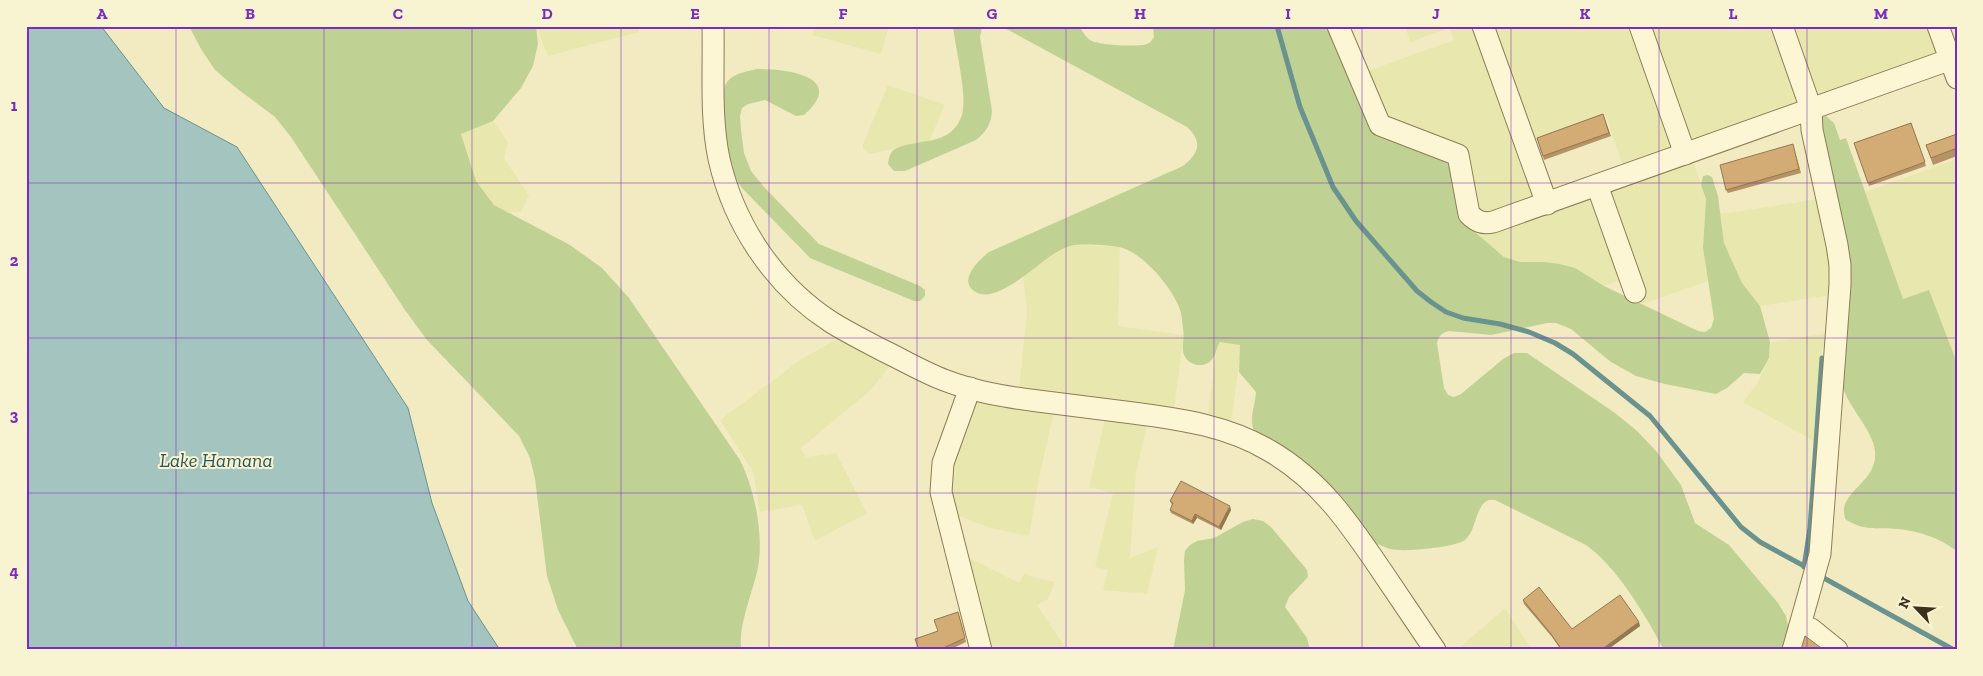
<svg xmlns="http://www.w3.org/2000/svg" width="1983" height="676" viewBox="0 0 1983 676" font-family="'Zilla Slab',serif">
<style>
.farmland{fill:#e8e8ae}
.green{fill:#c0d194}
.water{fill:#a4c4bf;stroke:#6a938f}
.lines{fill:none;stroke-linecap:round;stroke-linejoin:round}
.stream{stroke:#6a938f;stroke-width:5}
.minor-casing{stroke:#8d7c57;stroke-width:23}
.minor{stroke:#fcf6d5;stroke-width:21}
.wall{fill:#b59364}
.shaded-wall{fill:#947851}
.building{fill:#d3ab74;stroke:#947851}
.grid{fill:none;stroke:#7b2cbf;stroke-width:1;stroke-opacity:0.55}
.labels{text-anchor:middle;stroke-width:4;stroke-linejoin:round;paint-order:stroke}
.water-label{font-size:20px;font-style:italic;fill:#2a575c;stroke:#f8f3d1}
.neatline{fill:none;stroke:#7b2cbf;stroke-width:2}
.grid-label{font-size:16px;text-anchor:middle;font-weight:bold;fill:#7b2cbf}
</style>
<rect width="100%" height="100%" fill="#f2ebc1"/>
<g class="farmland">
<polygon points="536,26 638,26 639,32 548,56"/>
<polygon points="816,26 889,26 881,54 812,35"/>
<polygon points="1405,26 1477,26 1537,196 1485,217 1385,120 1365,72 1454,40 1449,28 1410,42"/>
<polygon points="1490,26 1633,26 1676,147 1624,169 1605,114 1531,141"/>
<polygon points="1647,26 1775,26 1802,102 1693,145"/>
<polygon points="1789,26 1932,26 1941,52 1819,100"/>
<polygon points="888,85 945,105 929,141 870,154 863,149 863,144"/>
<polygon points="493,121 508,142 504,158 529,195 521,212 507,212 494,205 476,181 461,134"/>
<polygon points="1692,158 1706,199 1703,248 1708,281 1643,304 1604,194"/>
<polygon points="1957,159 1957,363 1953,355 1903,299 1865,192"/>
<polygon points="1592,194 1626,278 1604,286 1575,268 1560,264 1511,261 1504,257 1477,235"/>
<polygon points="1819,199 1829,247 1831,295 1760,306 1742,283 1724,243 1721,214"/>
<polygon points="1082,245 1120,247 1118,326 1184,335 1174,409 1019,389 1027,312 1023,276 1058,252 1069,246"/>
<polygon points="1829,333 1820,356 1814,441 1743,402 1758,382 1769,358 1771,342"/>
<polygon points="840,337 891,364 871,390 801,448 806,457 836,453 867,513 815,541 802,505 760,512 753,472 720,420 800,360"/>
<polygon points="1223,341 1237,343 1240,345 1241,349 1231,423 1208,416 1217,346 1219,342"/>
<polygon points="976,399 1054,412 1041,469 1029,536 987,527 952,513 947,477"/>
<polygon points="1105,419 1147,424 1136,473 1130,558 1158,547 1147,594 1103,590 1108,570 1095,567 1113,493 1089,487"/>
<polygon points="963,555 1019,583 1025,573 1032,577 1055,582 1048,599 1037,605 1067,650 988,650"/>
<polygon points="1505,608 1532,650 1457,650"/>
</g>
<g class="green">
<path d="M189,26H536L538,44L533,66L521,88L493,121L461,134L476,181L494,205L570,245L602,268L629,298L740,460C755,490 765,539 757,572C753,590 736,633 742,650H578L558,610L547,576L535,479L530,458L519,436L427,340L405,310L291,137L275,117L235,87L215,70L201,49Z"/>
<path d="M953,26H985L982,28L980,37L992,111C991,124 987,131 976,140L905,171H894L888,164C889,157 890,151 897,148C920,138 951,147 962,115C968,97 955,47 953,26Z"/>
<path d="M1001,26H1079C1083,32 1086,38 1092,41C1100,45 1142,48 1149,43C1151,42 1152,39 1154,37L1153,26H1331L1374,124L1451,161L1469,227L1504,257L1520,262H1545L1560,264L1575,268L1604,286L1698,331L1705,332L1711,328L1714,319L1703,248L1706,199L1701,185L1703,176L1708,175L1712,177L1718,196L1724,243L1742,283L1760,306L1770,342L1769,358L1760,374L1744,373L1727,388L1716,394L1665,384L1636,376L1611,362L1571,329L1556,323H1547L1491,335L1449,331C1441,333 1439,336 1437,343L1444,388L1448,395L1454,397L1461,394L1503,359L1514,353H1527L1615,413L1637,431L1656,451L1681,485L1695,523L1729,545L1778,603L1786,616L1789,631L1787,650H1664C1646,616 1617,567 1586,545L1495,500C1475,496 1478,530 1465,540C1455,547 1412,551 1399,550C1391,550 1385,547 1377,544L1254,431C1249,418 1255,406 1256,392L1239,372L1240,345L1220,342C1216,347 1217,354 1212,359C1205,369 1189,366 1184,355C1181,347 1185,337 1183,329C1182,322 1182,313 1179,307C1171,286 1141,251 1119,247C1107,245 1081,243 1070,246C1045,252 999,309 974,291C958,280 979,260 989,252L1183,166C1199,153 1203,142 1187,127Z"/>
<path d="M757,69C785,69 848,76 804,115L796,116L765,100L748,104L742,108L740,116L741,130L744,153L751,171L764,187L819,244L920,286L925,290V296L920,301H914L810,258L743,189C738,183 734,177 731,169C727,153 718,97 726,84C732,73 746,72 757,69Z"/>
<path d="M1826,116L1834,123L1840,140L1846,138L1903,299L1929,290L1957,363V551C1939,538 1920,531 1898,529C1877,527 1865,532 1845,519C1845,516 1843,511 1844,508C1848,488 1878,479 1875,451C1873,430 1848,407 1842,385L1819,129L1822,117Z"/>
<polygon points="1253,519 1263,521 1271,527 1307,570 1308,577 1289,597 1285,607 1307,638 1310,650 1173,650 1185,590 1184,560 1185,551 1190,545 1197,541 1214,538 1243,522"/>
</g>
<polygon class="water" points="26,26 101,26 164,108 237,147 408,408 432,503 468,601 500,650 26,650"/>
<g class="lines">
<g class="stream">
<polyline points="1277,26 1300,107 1333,187 1356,221 1417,291 1431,302 1446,312 1463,318 1500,324 1529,332 1555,343 1573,354 1650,416 1741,527 1760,542 1806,567"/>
<polyline points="1804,567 1810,528 1822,358"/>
<polyline points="1822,577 1954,650"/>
</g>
<g class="minor-casing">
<g id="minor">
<path d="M713,26C714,70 710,116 719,159C734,225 774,285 831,322C847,332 865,341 882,350C903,360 923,372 944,380C975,392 1006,397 1038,401C1069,405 1101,409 1133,413C1181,419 1228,426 1270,451C1321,481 1349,523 1381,570C1399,597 1417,623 1435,650"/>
<path d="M1338,26L1380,125L1458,155L1469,214C1477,222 1483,224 1493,222L1957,57"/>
<polyline points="1483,26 1547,204"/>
<polyline points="1640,26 1685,154"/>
<polyline points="1782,26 1811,109 1812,130 1837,245 1840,265 1840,285 1820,554 1793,650"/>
<polyline points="1938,26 1957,78"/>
<polyline points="1597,185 1635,292"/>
<polyline points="970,388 943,463 941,492 981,650"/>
<polyline points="1800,626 1811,629 1837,650"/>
</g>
</g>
<use href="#minor" class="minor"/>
</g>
<g class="wall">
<polygon points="1603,114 1611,136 1544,160 1537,138"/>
<polygon points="1911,123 1926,166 1869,186 1854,143"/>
<polygon points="1957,134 1957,156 1933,165 1926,145"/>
<polygon points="1794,148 1801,173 1728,193 1726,190"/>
<polygon points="1170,501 1231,510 1221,530 1197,518 1193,524 1171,513 1170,510 1172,505"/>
<polygon points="1523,600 1572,629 1640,626 1607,650 1561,650 1552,637 1524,604"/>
<polygon points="958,612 966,642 949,650 919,650"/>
</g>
<g class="shaded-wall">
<polygon points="1230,506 1231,510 1221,530 1219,527"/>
<polygon points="1195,514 1197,518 1193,524 1192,521"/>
<polygon points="1639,622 1640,626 1607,650 1601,650"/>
</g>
<g class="building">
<polygon points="1603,114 1609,133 1543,156 1537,138"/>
<polygon points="1911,123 1925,162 1868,183 1854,143"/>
<polygon points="1957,134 1957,148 1931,158 1926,145"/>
<polygon points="1793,144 1799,169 1726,190 1720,165"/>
<polygon points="1181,481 1230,506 1219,527 1195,514 1192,521 1170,510 1173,503 1170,501"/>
<polygon points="1539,587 1572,629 1620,595 1639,622 1601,650 1562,650 1551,634 1523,600"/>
<polygon points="958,612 965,638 939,650 919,650 915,639 938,631 934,620"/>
<polygon points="1805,636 1824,650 1800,650 1802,646"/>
</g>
<path class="grid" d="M176,26V650M324,26V650M472,26V650M621,26V650M769,26V650M917,26V650M1066,26V650M1214,26V650M1362,26V650M1511,26V650M1659,26V650M1807,26V650M26,183H1957M26,338H1957M26,493H1957"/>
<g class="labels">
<g class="water-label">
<text x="216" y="467">Lake Hamana</text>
</g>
</g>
<rect width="1983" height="676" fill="none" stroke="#f8f3d1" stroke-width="55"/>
<g transform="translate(1916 608) rotate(295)" stroke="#f8f3d1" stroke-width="4" paint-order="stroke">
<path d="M0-4L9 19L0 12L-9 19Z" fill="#3b301c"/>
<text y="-8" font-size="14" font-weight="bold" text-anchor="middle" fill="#3b301c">N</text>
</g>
<rect x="28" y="28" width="1928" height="620" class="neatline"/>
<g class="grid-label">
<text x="102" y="19">A</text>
<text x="250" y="19">B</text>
<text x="398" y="19">C</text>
<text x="547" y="19">D</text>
<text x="695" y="19">E</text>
<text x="843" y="19">F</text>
<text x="992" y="19">G</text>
<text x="1140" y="19">H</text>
<text x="1288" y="19">I</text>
<text x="1436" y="19">J</text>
<text x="1585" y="19">K</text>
<text x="1733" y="19">L</text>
<text x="1881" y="19">M</text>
<text x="14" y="111">1</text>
<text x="14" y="266">2</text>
<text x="14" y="421">3</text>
<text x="14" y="577">4</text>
</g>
</svg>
